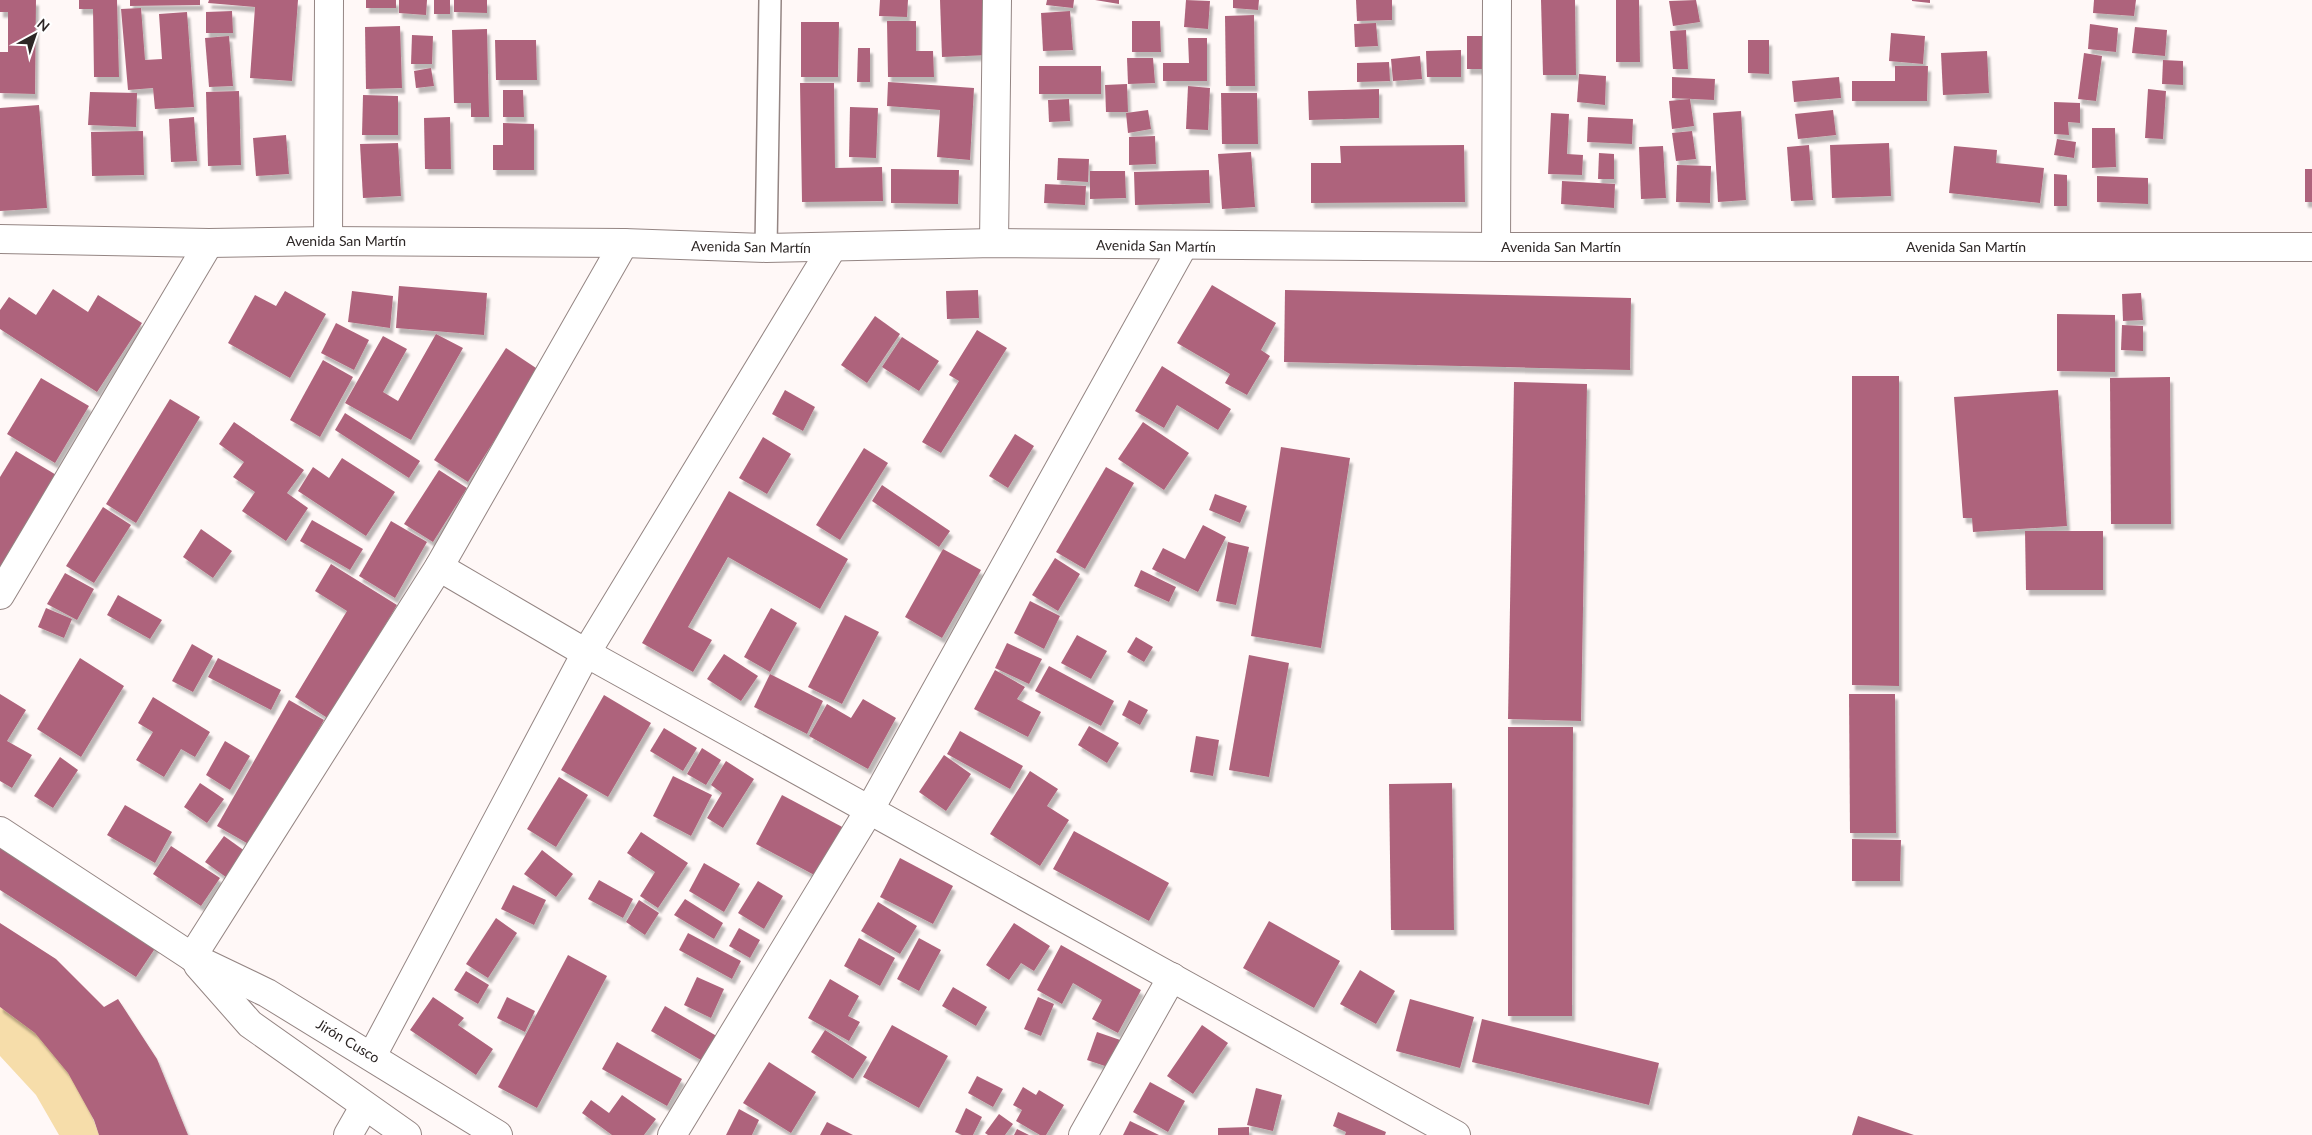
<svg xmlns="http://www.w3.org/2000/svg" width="2312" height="1135" viewBox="0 0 2312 1135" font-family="Lato,sans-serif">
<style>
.green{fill:#f6ddaa}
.building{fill:#ae647b;filter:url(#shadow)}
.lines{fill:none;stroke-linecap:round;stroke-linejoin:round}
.service-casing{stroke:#948583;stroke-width:24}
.minor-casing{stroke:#948583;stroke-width:30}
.tertiary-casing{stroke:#948583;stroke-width:30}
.secondary-casing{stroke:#948583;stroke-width:30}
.service{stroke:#fff;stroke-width:21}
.minor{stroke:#fff;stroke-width:28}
.tertiary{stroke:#fff;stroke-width:28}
.secondary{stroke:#fff;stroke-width:28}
.labels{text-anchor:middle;stroke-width:4.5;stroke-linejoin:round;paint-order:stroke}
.street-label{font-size:14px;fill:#2c2625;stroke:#fff}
</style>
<defs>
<filter id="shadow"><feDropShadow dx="3" dy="5.5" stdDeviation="1" flood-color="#0004"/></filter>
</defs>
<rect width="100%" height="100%" fill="#fff8f7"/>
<path class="green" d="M0,1007C11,1015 23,1023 34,1032C60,1055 89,1102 99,1135H59L36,1095L0,1056Z"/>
<g class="building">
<polygon points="0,0 36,0 35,94 0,93 0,52 8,52 8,12 0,12"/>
<polygon points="79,0 117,0 119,77 94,77 93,9 79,9"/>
<polygon points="130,0 200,0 200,5 130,6"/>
<polygon points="209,0 298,0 292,81 250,78 255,7 208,3"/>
<rect x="366" y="0" width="30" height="8"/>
<polygon points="399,0 427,0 426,15 399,13"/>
<rect x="434" y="0" width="16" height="14"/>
<polygon points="454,0 487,0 487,13 454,12"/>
<polygon points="880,0 908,0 907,17 879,16"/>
<polygon points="940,0 988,0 989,55 942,57"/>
<polygon points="1047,0 1074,0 1073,8 1046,5"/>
<polygon points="1095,0 1119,0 1119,4"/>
<polygon points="1186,0 1210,1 1208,29 1184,27"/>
<polygon points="1233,0 1259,0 1258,10 1233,8"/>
<polygon points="1356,0 1392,0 1392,20 1357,21"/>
<polygon points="1541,0 1575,0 1576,75 1543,75"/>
<polygon points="1616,0 1639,0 1640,62 1616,62"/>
<polygon points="1696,0 1700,22 1673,26 1669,1"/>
<polygon points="1912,0 1930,0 1930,3 1912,1"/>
<polygon points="2094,0 2136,0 2134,16 2093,13"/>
<polygon points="141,8 145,60 162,59 159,14 187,12 194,107 155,109 153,88 128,90 121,9"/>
<polygon points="232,11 233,33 206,33 206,12"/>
<polygon points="1070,11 1073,50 1043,51 1041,13"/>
<polygon points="1254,15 1255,86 1226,86 1225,16"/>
<polygon points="887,21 916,21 916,51 933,51 934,77 888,77"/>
<polygon points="1132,21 1160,21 1161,52 1132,52"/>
<polygon points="801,22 839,22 838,77 801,77"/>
<polygon points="1376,23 1378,46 1355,47 1354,24"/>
<polygon points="2090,24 2118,28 2116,52 2088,49"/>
<polygon points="400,26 402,88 366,89 365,27"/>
<polygon points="2135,27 2167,30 2165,56 2132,53"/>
<polygon points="487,29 489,117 471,117 471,103 454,103 452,30"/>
<polygon points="1686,30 1688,69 1673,69 1670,31"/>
<polygon points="1891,33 1925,36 1923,64 1889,61"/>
<polygon points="412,35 433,36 432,64 411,64"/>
<polygon points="229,36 233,86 209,87 205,38"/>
<rect x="1467" y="36" width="24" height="33"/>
<polygon points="1188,38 1207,38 1207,81 1163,81 1163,63 1189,63"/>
<polygon points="495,40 536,40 537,80 496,80"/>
<polygon points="1748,40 1769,40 1769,74 1748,73"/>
<polygon points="858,48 870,48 870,82 857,82"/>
<polygon points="1461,50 1461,77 1427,77 1426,51"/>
<polygon points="1987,51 1989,93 1943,95 1941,53"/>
<polygon points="2084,53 2102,56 2096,101 2078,99"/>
<polygon points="1420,56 1422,79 1393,81 1391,59"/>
<polygon points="1127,58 1153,58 1155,83 1128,84"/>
<polygon points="2163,60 2183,61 2183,85 2162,84"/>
<polygon points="1389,62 1390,81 1357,82 1357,63"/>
<rect x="1039" y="66" width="62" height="28"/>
<polygon points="1895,66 1928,66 1927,101 1852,101 1852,81 1895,81"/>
<polygon points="431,68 434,86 416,88 414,71"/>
<polygon points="1579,74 1606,76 1605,105 1577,102"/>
<polygon points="1672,77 1715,79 1714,100 1672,98"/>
<polygon points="1839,77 1841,98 1794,102 1792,81"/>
<polygon points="888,82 974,88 970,160 937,157 940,110 887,106"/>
<polygon points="800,83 834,83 835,168 882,167 883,201 802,202"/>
<polygon points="1127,84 1128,112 1106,112 1105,85"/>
<polygon points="1188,86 1210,88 1208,130 1186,129"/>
<polygon points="1379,89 1379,118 1309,120 1308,91"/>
<polygon points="2148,89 2166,91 2163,139 2145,138"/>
<polygon points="503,90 523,90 524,117 503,117"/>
<polygon points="239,91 241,165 208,166 206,92"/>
<polygon points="90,92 137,93 136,127 88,125"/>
<polygon points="1221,93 1257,93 1258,144 1222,144"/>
<polygon points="363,95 398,96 398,135 362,135"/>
<polygon points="1069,99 1070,121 1049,122 1048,100"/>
<polygon points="1690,99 1694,126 1672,129 1669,101"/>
<polygon points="2054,102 2080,103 2080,123 2068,122 2069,135 2054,134"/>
<polygon points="39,105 47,208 0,211 0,108"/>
<polygon points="850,107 878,108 876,158 849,157"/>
<polygon points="1148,110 1151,129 1128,133 1126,113"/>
<polygon points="1833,110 1836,135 1798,139 1795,114"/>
<polygon points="1741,111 1746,200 1718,202 1713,113"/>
<polygon points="1551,113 1569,114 1567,154 1583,155 1582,175 1548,174"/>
<polygon points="194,117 197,161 171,162 169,119"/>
<polygon points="450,117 451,169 425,169 424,118"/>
<polygon points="1588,117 1633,119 1632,144 1587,142"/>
<polygon points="503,123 534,124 534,170 493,170 493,145 503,145"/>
<polygon points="2092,128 2115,128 2116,167 2092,168"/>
<polygon points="143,131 144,175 92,176 91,132"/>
<polygon points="1692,131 1696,159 1676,161 1672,133"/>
<polygon points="286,135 289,174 256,176 253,138"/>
<polygon points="1155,136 1156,164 1129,165 1129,137"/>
<polygon points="2057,139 2076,142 2074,158 2054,155"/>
<polygon points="398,143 401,196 363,198 360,144"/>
<polygon points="1889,143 1891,196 1832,198 1830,145"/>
<polygon points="1464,145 1465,202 1311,203 1311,163 1341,163 1340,146"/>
<polygon points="1809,145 1813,200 1791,201 1787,147"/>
<polygon points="1663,146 1666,198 1641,199 1639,147"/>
<polygon points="1954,146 1997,150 1996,163 2044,168 2040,203 1949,193"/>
<polygon points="1251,152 1255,207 1222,209 1218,154"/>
<polygon points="1599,153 1614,154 1614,179 1598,179"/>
<polygon points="1058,158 1089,159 1088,182 1057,180"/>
<polygon points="1677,165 1711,166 1710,203 1676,202"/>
<polygon points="891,169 959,170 958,204 891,203"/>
<rect x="2305" y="169" width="7" height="33"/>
<polygon points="1209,170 1210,203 1135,205 1134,172"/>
<polygon points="1090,171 1125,171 1126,198 1090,199"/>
<polygon points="2054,174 2067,175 2067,206 2054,206"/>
<polygon points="2097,176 2148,178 2148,204 2097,202"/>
<polygon points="1562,181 1615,184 1614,208 1561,204"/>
<polygon points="1045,184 1086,186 1085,205 1044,203"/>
<polygon points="1212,285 1276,323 1261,350 1270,356 1247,395 1225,383 1230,374 1177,343"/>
<polygon points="399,286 487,293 484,335 396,328"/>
<polygon points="53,289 88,312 98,295 142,323 97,392 0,329 0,310 9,297 36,315"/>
<polygon points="978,290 979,318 947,319 946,291"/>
<polygon points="1285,290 1631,298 1630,370 1284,362"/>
<polygon points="285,291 326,314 290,378 228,343 255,295 276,306"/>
<polygon points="352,291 393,296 390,328 348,322"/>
<polygon points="2141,293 2143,320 2123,321 2122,294"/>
<polygon points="2057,314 2115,315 2115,372 2057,371"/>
<polygon points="875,316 900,334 867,383 841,365"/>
<polygon points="336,323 369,340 354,370 321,353"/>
<polygon points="2122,325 2143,326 2143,351 2121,350"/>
<polygon points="977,330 1007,348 941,453 922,442 959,381 949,375"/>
<polygon points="436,334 463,348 411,440 345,403 383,336 407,349 383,392 398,401"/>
<polygon points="902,337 939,361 919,391 882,367"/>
<polygon points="506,348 539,370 468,482 434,460"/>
<polygon points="323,360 353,377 320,437 290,420"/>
<polygon points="1162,366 1231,409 1218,430 1177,405 1164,428 1135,411"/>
<polygon points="1852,376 1899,376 1899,686 1852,685"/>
<polygon points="2170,377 2171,524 2111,524 2110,378"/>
<polygon points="41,378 89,406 55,463 7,434"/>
<polygon points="1514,382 1587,384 1581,721 1508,719"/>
<polygon points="785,390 815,407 803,431 772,414"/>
<polygon points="2058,390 2067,526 1973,532 1972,518 1963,518 1954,397"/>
<polygon points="170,399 200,417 136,523 106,504"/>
<polygon points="345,413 420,461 409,478 335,430"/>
<polygon points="234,422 304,470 287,493 308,508 286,541 242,511 255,492 233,477 244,462 219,444"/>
<polygon points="1143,422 1189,453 1164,490 1118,459"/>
<polygon points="1015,434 1034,446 1008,488 989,476"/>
<polygon points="763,437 791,454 767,494 739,478"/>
<polygon points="1281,447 1350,458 1321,648 1251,636"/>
<polygon points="864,448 888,463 840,540 816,525"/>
<polygon points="16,451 58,476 0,570 0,477"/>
<polygon points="342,458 395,492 366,536 298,491 313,467 329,478"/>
<polygon points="1106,467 1134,483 1085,569 1056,552"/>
<polygon points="439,470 467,488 433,542 404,524"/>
<polygon points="882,485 950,531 939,547 872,501"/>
<polygon points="729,491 848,559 820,609 728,557 688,627 712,640 693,672 642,643"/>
<polygon points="1215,494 1247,506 1240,523 1209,510"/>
<polygon points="103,507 131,525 94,583 66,566"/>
<polygon points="312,520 363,549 350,570 300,541"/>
<polygon points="391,521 427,542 395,598 359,576"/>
<polygon points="1203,525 1226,537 1198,592 1152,569 1163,548 1185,559"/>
<polygon points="201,529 232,551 213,578 183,557"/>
<polygon points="2025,531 2103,531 2103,590 2026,590"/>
<polygon points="1228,542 1249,547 1236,605 1216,601"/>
<polygon points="943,549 981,570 942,638 905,617"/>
<polygon points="1055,558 1080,574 1058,611 1032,595"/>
<polygon points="331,564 397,605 329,719 295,697 347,611 315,591"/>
<polygon points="1141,570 1176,587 1169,602 1134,586"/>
<polygon points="65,573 94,589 77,620 47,604"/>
<polygon points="118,595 162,620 150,639 107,615"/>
<polygon points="1030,601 1060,616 1044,649 1014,633"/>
<polygon points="46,608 72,619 64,638 38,627"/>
<polygon points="771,608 797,623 770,672 744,657"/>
<polygon points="845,615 879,632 842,704 808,687"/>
<polygon points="1077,635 1107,651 1091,679 1061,663"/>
<polygon points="1136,637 1153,647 1144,662 1127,652"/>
<polygon points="1007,643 1042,659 1029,684 995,668"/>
<polygon points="192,644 213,656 193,692 172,681"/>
<polygon points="724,654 758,676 741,701 707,679"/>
<polygon points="1249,655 1289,663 1269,777 1229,770"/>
<polygon points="80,658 124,686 81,757 37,729"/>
<polygon points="218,658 281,690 271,710 208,677"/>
<polygon points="1049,666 1114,701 1101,726 1035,691"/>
<polygon points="995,670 1025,687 1017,699 1041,712 1028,737 974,709"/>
<polygon points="770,674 823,701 807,734 754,707"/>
<polygon points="0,694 26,710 7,741 32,755 12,788 0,781"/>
<polygon points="1849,694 1895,694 1896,833 1850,833"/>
<polygon points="604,695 651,723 608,797 561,770"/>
<polygon points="153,697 210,732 195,757 181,749 164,777 136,760 153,732 138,723"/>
<polygon points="863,699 896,718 868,769 809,736 827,704 851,718"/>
<polygon points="289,700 324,720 252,846 217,826"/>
<polygon points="1129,700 1148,710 1140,725 1122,715"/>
<polygon points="1089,726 1119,743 1107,763 1078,745"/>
<polygon points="1508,727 1573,727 1572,1016 1508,1016"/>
<polygon points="664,728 697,748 683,771 650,751"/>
<polygon points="960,731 1023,766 1010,789 947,754"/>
<polygon points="1196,736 1219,740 1213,776 1190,772"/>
<polygon points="225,741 250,756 230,790 206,775"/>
<polygon points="702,748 721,760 706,785 687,774"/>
<polygon points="944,755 971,774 946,811 919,792"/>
<polygon points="60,757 78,770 53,808 34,796"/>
<polygon points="726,761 754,779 723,828 707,818 722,793 711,785"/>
<polygon points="1030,771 1058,789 1047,806 1069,820 1040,866 990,834"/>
<polygon points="673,776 712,795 691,836 653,816"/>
<polygon points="559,777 588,795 556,847 527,829"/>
<polygon points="200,783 224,799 207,823 184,807"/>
<polygon points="1452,783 1454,930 1391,930 1389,784"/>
<polygon points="782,795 846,829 820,878 756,844"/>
<polygon points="125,805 172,832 155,863 107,835"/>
<polygon points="1074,831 1169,883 1149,921 1053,869"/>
<polygon points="641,832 688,863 658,908 640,896 655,872 627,853"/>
<polygon points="224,836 249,854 230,880 205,862"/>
<polygon points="1852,839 1901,840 1900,881 1852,881"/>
<polygon points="0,842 158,944 136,977 0,890"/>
<polygon points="171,846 220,878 201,906 153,874"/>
<polygon points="542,850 573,874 556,897 524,874"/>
<polygon points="900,858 953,886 933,924 880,897"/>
<polygon points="704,863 740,884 724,912 689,891"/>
<polygon points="599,880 633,899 623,918 588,899"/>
<polygon points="758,881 783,896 764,929 738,913"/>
<polygon points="513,885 546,900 534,925 501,909"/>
<polygon points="685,899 723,923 714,939 674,915"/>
<polygon points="639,900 659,913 645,935 626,922"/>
<polygon points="878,902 917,926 900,954 861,931"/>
<polygon points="496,918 517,933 488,978 466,964"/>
<polygon points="1269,921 1340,961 1314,1008 1243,968"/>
<polygon points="0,923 56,959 104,1007 118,999 157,1059 188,1135 99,1135 94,1120 68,1073 35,1033 0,1007"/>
<polygon points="1014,923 1050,946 1034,971 1021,963 1009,980 986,965"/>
<polygon points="739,928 760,940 750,958 729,946"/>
<polygon points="688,933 741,961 732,979 679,950"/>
<polygon points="859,938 895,958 880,986 844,966"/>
<polygon points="919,938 941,950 919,991 897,979"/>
<polygon points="1061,945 1141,990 1118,1033 1092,1019 1102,1000 1073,983 1062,1004 1037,990"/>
<polygon points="568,955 607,976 537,1108 498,1087"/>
<polygon points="1360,970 1395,991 1376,1024 1340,1004"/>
<polygon points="466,971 489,985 478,1004 454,990"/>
<polygon points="697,977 724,989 711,1018 684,1005"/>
<polygon points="830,979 859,996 848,1016 860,1022 849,1041 808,1018"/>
<polygon points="953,987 987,1007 976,1026 942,1006"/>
<polygon points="433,997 464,1018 458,1025 493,1049 476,1075 410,1030"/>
<polygon points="507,997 535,1011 525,1032 497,1018"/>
<polygon points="1038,997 1054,1004 1041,1036 1024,1029"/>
<polygon points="1410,999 1474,1017 1460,1068 1396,1051"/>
<polygon points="665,1006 727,1042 713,1067 651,1031"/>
<polygon points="1482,1019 1659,1063 1649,1105 1472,1062"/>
<polygon points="892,1025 948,1056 919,1108 863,1077"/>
<polygon points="1202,1025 1228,1043 1193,1094 1167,1076"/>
<polygon points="825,1030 867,1057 853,1079 811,1052"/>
<polygon points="1097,1032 1126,1042 1117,1070 1087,1060"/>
<polygon points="617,1042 682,1079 667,1106 602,1069"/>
<polygon points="769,1062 816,1092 791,1133 743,1103"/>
<polygon points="977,1076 1003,1089 993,1107 968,1093"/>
<polygon points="1150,1082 1185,1101 1168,1132 1133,1112"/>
<polygon points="1023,1087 1036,1095 1039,1090 1064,1105 1046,1135 1040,1135 1016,1121 1022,1110 1013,1105"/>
<polygon points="1256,1088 1282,1095 1273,1131 1247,1125"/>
<polygon points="622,1095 656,1119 644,1135 612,1135 582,1113 591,1100 609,1113"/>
<polygon points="966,1108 982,1117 973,1135 962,1135 955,1132"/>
<polygon points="739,1109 759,1120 752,1135 726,1135"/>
<polygon points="1338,1112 1386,1132 1385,1135 1345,1135 1346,1132 1333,1126"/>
<polygon points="999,1114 1013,1124 1005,1135 988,1135 985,1133"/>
<polygon points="1858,1116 1914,1135 1852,1135"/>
<polygon points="1130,1121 1159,1135 1123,1135"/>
<polygon points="827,1122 853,1135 820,1135"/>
<polygon points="1249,1127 1249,1135 1218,1135 1218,1128"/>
<polygon points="1017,1129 1029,1135 1014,1135"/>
</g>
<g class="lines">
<g class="service-casing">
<polyline id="service" points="766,248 770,0"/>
</g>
<g class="minor-casing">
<g id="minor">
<polyline points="328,241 329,0"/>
<polyline points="994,243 997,0"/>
<polyline points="1496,247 1497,0"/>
<polyline points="439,567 586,653 1456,1135"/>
<polyline points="0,595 209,243"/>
<polyline points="192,957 439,567 624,243"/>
<polyline points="372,1056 586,653 832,248"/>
<polyline points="348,1135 364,1107"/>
<polyline points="672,1135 870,809 1183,246"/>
<polyline points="1083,1135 1172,977"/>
</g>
</g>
<g class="tertiary-casing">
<g id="tertiary">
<polyline points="0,831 192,957 267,993 498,1135"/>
<polyline points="198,965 250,1024 407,1135"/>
</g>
</g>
<g class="secondary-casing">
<polyline id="secondary" points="0,239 209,243 328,241 624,243 766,248 994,243 1496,247 2312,247"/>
</g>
<use href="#service" class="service"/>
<use href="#minor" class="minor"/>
<use href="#tertiary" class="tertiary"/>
<use href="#secondary" class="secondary"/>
</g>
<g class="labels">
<g class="street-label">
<text x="346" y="246">Avenida San Martín</text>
<text transform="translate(1156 246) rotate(1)" y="5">Avenida San Martín</text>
<text transform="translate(751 247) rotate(1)" y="5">Avenida San Martín</text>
<text x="1561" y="252">Avenida San Martín</text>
<text x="1966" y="252">Avenida San Martín</text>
<text transform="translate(348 1041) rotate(31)" y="5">Jirón Cusco</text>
</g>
</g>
<g transform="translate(35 35) rotate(40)" stroke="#ffffff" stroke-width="4" paint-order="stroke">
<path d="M0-4L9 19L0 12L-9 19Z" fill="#2c2625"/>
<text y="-8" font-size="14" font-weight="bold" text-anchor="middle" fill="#2c2625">N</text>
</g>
</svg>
